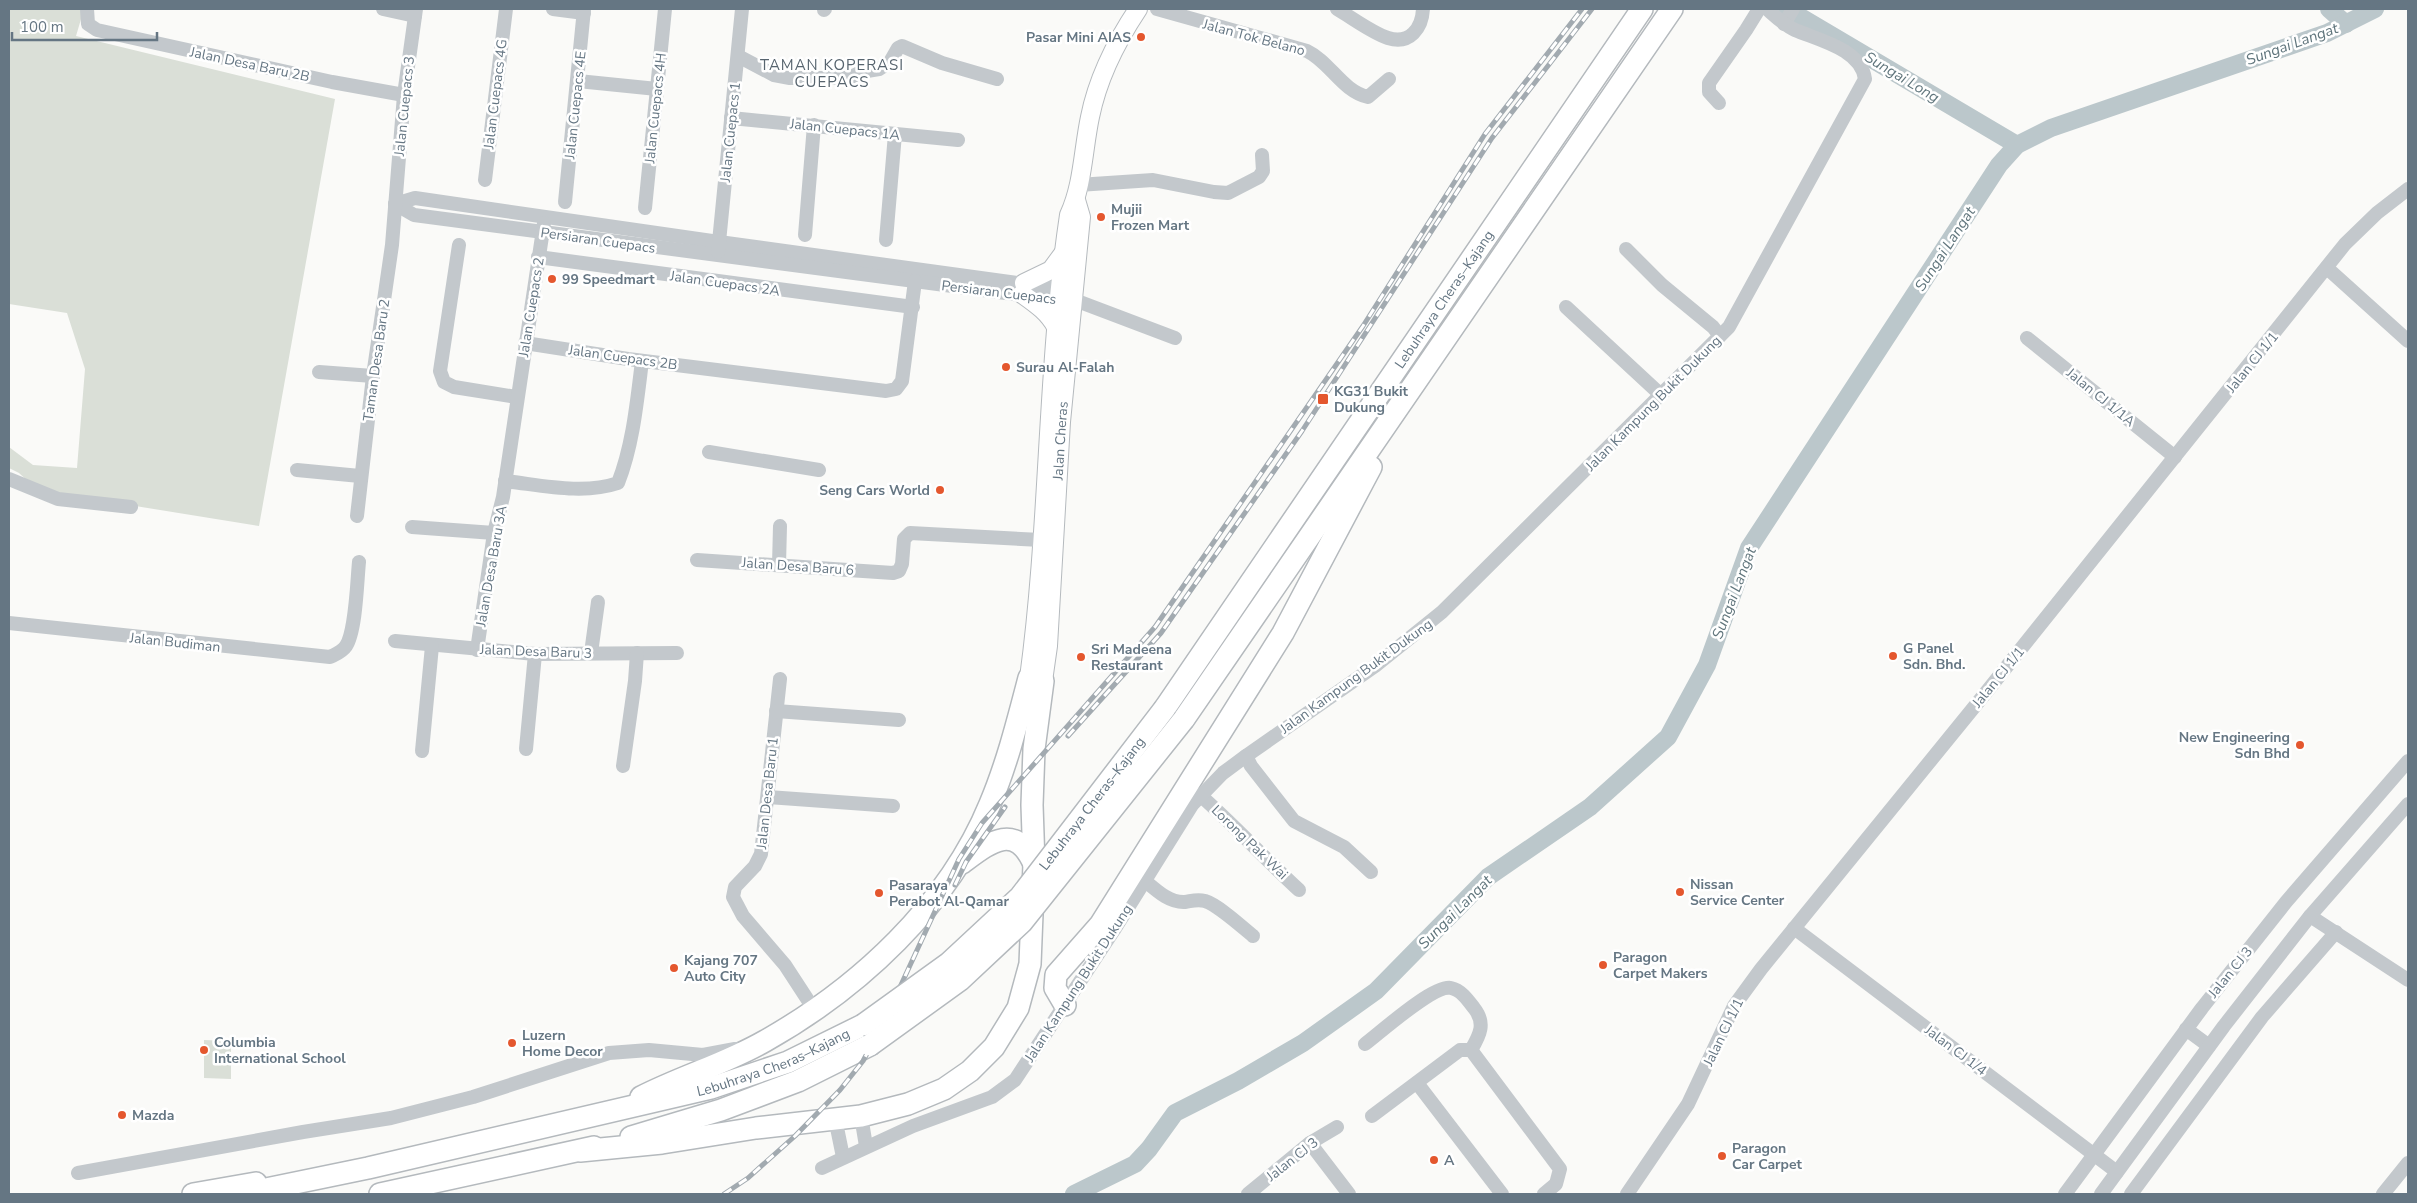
<svg xmlns="http://www.w3.org/2000/svg" width="2417" height="1203" viewBox="0 0 2417 1203" font-family="'Nunito Sans',sans-serif">
<style>
.green{fill:#dadfd7}
.lines{fill:none;stroke-linecap:round;stroke-linejoin:round}
.river{stroke:#bbc7cb;stroke-width:18}
.major-casing{stroke:#b5babe;stroke-width:20}
.highway-casing{stroke:#b4b9bd;stroke-width:24}
.minor{stroke:#c3c8cc;stroke-width:14}
.major{stroke:#fff;stroke-width:18}
.highway{stroke:#fff;stroke-width:21}
.rail-casing{stroke:#a2aab0;stroke-width:5}
.rail{stroke:#fff;stroke-width:3;stroke-dasharray:9;stroke-linecap:butt}
.highway-bridge-casing{stroke:#b4b9bd;stroke-width:24;stroke-linecap:butt}
.highway-bridge{stroke:#fff;stroke-width:21}
.poi-dot{fill:#e4572e;stroke:#fff;stroke-width:2}
.labels{text-anchor:middle;stroke-width:5;stroke-linejoin:round;paint-order:stroke}
.poi-label{font-size:14px;font-weight:bold;fill:#657683;stroke:#fff;text-anchor:start}
.street-label{font-size:14px;fill:#657683;stroke:#fff}
.water-label{font-size:15px;font-style:italic;fill:#60757c;stroke:#fff}
.neighbourhood-label{font-size:15px;letter-spacing:1px;fill:#57646e;stroke:#fff}
</style>
<rect width="100%" height="100%" fill="#fafaf8"/>
<g class="green">
<polygon points="9,9 84,9 76,36 335,99 259,526 92,499 43,495 19,473 9,468 9,447 33,465 77,468 85,369 67,313 9,304"/>
<polygon points="204,1040 231,1041 231,1079 204,1078"/>
</g>
<g class="lines">
<g class="river">
<polyline points="1787,9 2017,145"/>
<polyline points="2329,9 2346,24"/>
<polyline points="1074,1194 1135,1164 1149,1149 1175,1113 1238,1081 1303,1043 1376,991 1488,877 1590,807 1668,737 1707,665 1749,548 1999,165 2017,145 2051,128 2327,33 2375,9"/>
</g>
<g class="major-casing">
<g id="major">
<polyline points="1024,283 1051,270 1065,251"/>
<path d="M1022,294C1036,304 1048,312 1056,327"/>
<path d="M1029,678C1050,524 1046,369 1069,215C1083,185 1083,150 1090,117C1098,77 1116,42 1138,9"/>
<path id="s1" d="M1043,681L1048,646L1061,422L1081,217L1076,200"/>
</g>
</g>
<g class="highway-casing">
<g id="highway">
<path id="s2" d="M1165,708L1642,9"/>
<polyline points="1184,719 1672,9"/>
<path d="M962,863C989,843 1015,821 1034,864"/>
<polyline points="1065,1005 1055,988 1056,975 1100,925 1283,633 1371,467"/>
<path d="M641,1097C682,1076 725,1064 765,1041C859,988 948,906 990,804C1007,764 1018,720 1029,678"/>
<polyline points="631,1137 721,1110 798,1081 870,1045"/>
<polyline points="580,1151 662,1143 756,1128 861,1116 908,1104 944,1089 970,1071 994,1047 1018,1008 1030,964 1034,864 1032,805 1034,749 1043,681"/>
<polyline points="193,1194 256,1183"/>
<path id="s3" d="M242,1194L368,1168L711,1088L788,1062L863,1025"/>
<polyline points="380,1194 594,1147"/>
</g>
</g>
<g class="minor">
<polyline points="87,9 88,24 97,30 332,82 404,95"/>
<polyline points="383,9 415,16"/>
<polyline points="553,9 584,13"/>
<path d="M1157,9L1307,51C1330,62 1342,91 1368,97L1389,79"/>
<path d="M1337,9C1351,17 1372,33 1388,38C1410,45 1422,28 1423,9"/>
<polyline points="824,10 825,9"/>
<polyline points="1784,24 1793,9"/>
<polyline points="738,56 774,75 790,78 849,78 861,72 879,69 890,62 898,48 902,46 942,63 997,79"/>
<polyline points="578,81 657,89"/>
<polyline points="1719,103 1709,92 1709,83 1746,30 1759,9"/>
<polyline points="731,118 958,140"/>
<polyline points="485,180 506,9"/>
<polyline points="1078,185 1153,180 1214,192 1228,193 1259,177 1263,171 1262,155"/>
<polyline points="565,202 584,9"/>
<polyline points="395,204 415,198 719,242 1061,289 1072,299 1175,338"/>
<polyline points="395,204 414,215 1059,300 1068,299"/>
<polyline points="645,208 665,9"/>
<polyline points="805,235 814,125"/>
<polyline points="886,240 895,134"/>
<polyline points="459,245 440,371 444,382 454,387 516,397"/>
<polyline points="1626,249 1662,285 1713,327 1720,336"/>
<polyline points="718,252 742,9"/>
<polyline points="538,257 913,307"/>
<polyline points="2327,268 2408,341"/>
<polyline points="1566,307 1661,395"/>
<polyline points="2027,338 2175,457"/>
<polyline points="525,343 628,359 886,391 896,389 902,381 915,281"/>
<polyline points="319,372 373,376"/>
<polyline points="709,452 819,470"/>
<polyline points="297,470 360,476"/>
<polyline points="9,479 58,499 131,507"/>
<path d="M505,481C541,485 583,495 618,483C633,445 637,401 642,361"/>
<polyline points="357,516 373,376 392,245 404,95 416,9"/>
<polyline points="412,527 494,533"/>
<polyline points="697,560 893,573 899,571 902,564 904,539 910,533 1041,540"/>
<polyline points="779,565 780,526"/>
<path d="M9,623L330,657C336,654 342,652 346,646C356,631 357,581 359,562"/>
<polyline points="395,641 535,654 677,653"/>
<polyline points="477,650 494,533 503,497 544,223"/>
<polyline points="591,653 598,602"/>
<polyline points="780,679 761,854 755,866 735,887 733,897 743,916 785,965 815,1011"/>
<polyline points="776,711 899,720"/>
<polyline points="526,749 535,654"/>
<polyline points="422,751 432,646"/>
<polyline points="1246,756 1251,766 1294,821 1344,847 1371,872"/>
<polyline points="623,766 635,681 637,653"/>
<path d="M1200,795C1235,826 1265,859 1299,890"/>
<polyline points="768,797 893,806"/>
<path d="M1144,880C1156,890 1169,903 1185,902C1192,901 1197,899 1205,901C1218,905 1241,926 1253,936"/>
<polyline points="2310,916 2408,980"/>
<polyline points="1794,928 2117,1172"/>
<polyline points="2186,1029 2209,1046"/>
<path d="M1365,1044C1381,1032 1434,984 1451,988C1461,990 1468,1000 1474,1008C1486,1023 1480,1035 1471,1050"/>
<polyline points="1417,1083 1502,1194"/>
<polyline points="861,1116 866,1146"/>
<polyline points="1372,1116 1460,1050 1471,1050 1560,1169 1556,1184 1544,1194"/>
<polyline points="835,1118 843,1157"/>
<polyline points="1310,1143 1349,1194"/>
<path d="M822,1168L913,1126L992,1097L1015,1080L1114,930L1192,805L1223,773L1246,756L1375,666L1442,612L1729,327L1865,79C1861,49 1818,40 1795,30C1784,25 1776,17 1767,9"/>
<polyline points="78,1173 303,1132 391,1118 473,1097 609,1053 649,1050 703,1055 735,1049"/>
<polyline points="1248,1194 1310,1143 1337,1127"/>
<polyline points="1627,1194 1688,1104 1734,1006 1761,969 1988,690 2345,244 2377,213 2408,189"/>
<polyline points="2065,1194 2202,1008 2286,902 2408,761"/>
<polyline points="2101,1194 2224,1026 2310,916 2408,804"/>
<polyline points="2131,1194 2262,1017 2336,932"/>
<polyline points="2383,1194 2408,1163"/>
</g>
<use href="#major" class="major"/>
<use href="#highway" class="highway"/>
<g class="rail-casing">
<g id="rail">
<polyline points="1068,736 1161,633 1302,431 1492,138 1592,9"/>
<polyline points="955,885 966,862 1005,807"/>
<polyline points="724,1194 748,1178 795,1136 840,1090 863,1061 883,1024 959,859 982,823 1155,627 1363,326 1485,134 1582,9"/>
</g>
</g>
<use href="#rail" class="rail"/>
<g class="highway-bridge-casing">
<g id="highway-bridge">
<path id="s4" d="M863,1025L949,963L1020,897L1165,708"/>
<polyline points="870,1045 960,980 1022,922 1184,719"/>
</g>
</g>
<use href="#highway-bridge" class="highway-bridge"/>
</g>
<g class="poi-dot">
<circle cx="1141" cy="37" r="5"/>
<circle cx="1101" cy="217" r="5"/>
<circle cx="552" cy="279" r="5"/>
<circle cx="1006" cy="367" r="5"/>
<rect x="1317" y="393" width="12" height="12" rx="2.5"/>
<circle cx="940" cy="490" r="5"/>
<circle cx="1893" cy="656" r="5"/>
<circle cx="1081" cy="657" r="5"/>
<circle cx="2300" cy="745" r="5"/>
<circle cx="1680" cy="892" r="5"/>
<circle cx="879" cy="893" r="5"/>
<circle cx="1603" cy="965" r="5"/>
<circle cx="674" cy="968" r="5"/>
<circle cx="512" cy="1043" r="5"/>
<circle cx="204" cy="1050" r="5"/>
<circle cx="122" cy="1115" r="5"/>
<circle cx="1722" cy="1156" r="5"/>
<circle cx="1434" cy="1160" r="5"/>
</g>
<g class="labels">
<g class="poi-label">
<text x="1131" y="42" text-anchor="end">Pasar Mini AIAS</text>
<text x="1111" y="214">Mujii<tspan x="1111" dy="16">Frozen Mart</tspan></text>
<text x="562" y="284">99 Speedmart</text>
<text x="1016" y="372">Surau Al-Falah</text>
<text x="1334" y="396">KG31 Bukit<tspan x="1334" dy="16">Dukung</tspan></text>
<text x="930" y="495" text-anchor="end">Seng Cars World</text>
<text x="1903" y="653">G Panel<tspan x="1903" dy="16">Sdn. Bhd.</tspan></text>
<text x="1091" y="654">Sri Madeena<tspan x="1091" dy="16">Restaurant</tspan></text>
<text x="2290" y="742" text-anchor="end">New Engineering<tspan x="2290" dy="16">Sdn Bhd</tspan></text>
<text x="1690" y="889">Nissan<tspan x="1690" dy="16">Service Center</tspan></text>
<text x="889" y="890">Pasaraya<tspan x="889" dy="16">Perabot Al-Qamar</tspan></text>
<text x="1613" y="962">Paragon<tspan x="1613" dy="16">Carpet Makers</tspan></text>
<text x="684" y="965">Kajang 707<tspan x="684" dy="16">Auto City</tspan></text>
<text x="522" y="1040">Luzern<tspan x="522" dy="16">Home Decor</tspan></text>
<text x="214" y="1047">Columbia<tspan x="214" dy="16">International School</tspan></text>
<text x="132" y="1120">Mazda</text>
<text x="1732" y="1153">Paragon<tspan x="1732" dy="16">Car Carpet</tspan></text>
<text x="1444" y="1165">A</text>
</g>
<g class="street-label">
<text transform="translate(1254 37) rotate(15)" y="5">Jalan Tok Belano</text>
<text transform="translate(250 64) rotate(12)" y="5">Jalan Desa Baru 2B</text>
<text transform="translate(495 94) rotate(-83)" y="5">Jalan Cuepacs 4G</text>
<text transform="translate(575 105) rotate(-84)" y="5">Jalan Cuepacs 4E</text>
<text transform="translate(404 106) rotate(-84)" y="5">Jalan Cuepacs 3</text>
<text transform="translate(655 108) rotate(-84)" y="5">Jalan Cuepacs 4H</text>
<text transform="translate(845 129) rotate(6)" y="5">Jalan Cuepacs 1A</text>
<text transform="translate(730 132) rotate(-84)" y="5">Jalan Cuepacs 1</text>
<text transform="translate(598 240) rotate(8)" y="5">Persiaran Cuepacs</text>
<text transform="translate(725 283) rotate(8)" y="5">Jalan Cuepacs 2A</text>
<text transform="translate(999 292) rotate(7)" y="5">Persiaran Cuepacs</text>
<text dy="5" stroke="none"><textPath href="#s2" startOffset="495">Lebuhraya Cheras–Kajang</textPath></text>
<text transform="translate(531 307) rotate(-81)" y="5">Jalan Cuepacs 2</text>
<text transform="translate(623 357) rotate(8)" y="5">Jalan Cuepacs 2B</text>
<text transform="translate(376 360) rotate(-82)" y="5">Taman Desa Baru 2</text>
<text transform="translate(2252 362) rotate(-51)" y="5">Jalan CJ 1/1</text>
<text transform="translate(2101 397) rotate(39)" y="5">Jalan CJ 1/1A</text>
<text transform="translate(1653 403) rotate(-45)" y="5">Jalan Kampung Bukit Dukung</text>
<text dy="5" stroke="none"><textPath href="#s1" startOffset="241">Jalan Cheras</textPath></text>
<text transform="translate(491 566) rotate(-80)" y="5">Jalan Desa Baru 3A</text>
<text transform="translate(798 566) rotate(4)" y="5">Jalan Desa Baru 6</text>
<text transform="translate(175 642) rotate(6)" y="5">Jalan Budiman</text>
<text transform="translate(536 651) rotate(2)" y="5">Jalan Desa Baru 3</text>
<text transform="translate(1356 676) rotate(-36)" y="5">Jalan Kampung Bukit Dukung</text>
<text transform="translate(1998 677) rotate(-51)" y="5">Jalan CJ 1/1</text>
<text transform="translate(767 793) rotate(-84)" y="5">Jalan Desa Baru 1</text>
<text dy="5" stroke="none"><textPath href="#s4" startOffset="321">Lebuhraya Cheras–Kajang</textPath></text>
<text transform="translate(1250 842) rotate(44)" y="5">Lorong Pak Wai</text>
<text transform="translate(2230 972) rotate(-51)" y="5">Jalan CJ 3</text>
<text transform="translate(1078 983) rotate(-57)" y="5">Jalan Kampung Bukit Dukung</text>
<text transform="translate(1723 1032) rotate(-64)" y="5">Jalan CJ 1/1</text>
<text transform="translate(1956 1050) rotate(37)" y="5">Jalan CJ 1/4</text>
<text dy="5" stroke="none"><textPath href="#s3" startOffset="548">Lebuhraya Cheras–Kajang</textPath></text>
<text transform="translate(1292 1159) rotate(-38)" y="5">Jalan CJ 3</text>
</g>
<g class="water-label">
<text transform="translate(2292 44) rotate(-20)" y="5">Sungai Langat</text>
<text transform="translate(1902 77) rotate(31)" y="5">Sungai Long</text>
<text transform="translate(1945 249) rotate(-57)" y="5">Sungai Langat</text>
<text transform="translate(1734 593) rotate(-69)" y="5">Sungai Langat</text>
<text transform="translate(1455 912) rotate(-45)" y="5">Sungai Langat</text>
</g>
<g class="neighbourhood-label">
<text x="832" y="70">TAMAN KOPERASI<tspan x="832" dy="17">CUEPACS</tspan></text>
</g>
</g>
<rect width="2417" height="1203" fill="none" stroke="#657683" stroke-width="20"/>
<path d="M12 32v8h145v-8" fill="none" stroke="#657683" stroke-width="2.5"/>
<text x="20" y="32" font-size="15" fill="#657683" stroke="#ffffff" stroke-width="4" paint-order="stroke">100 m</text>
</svg>
